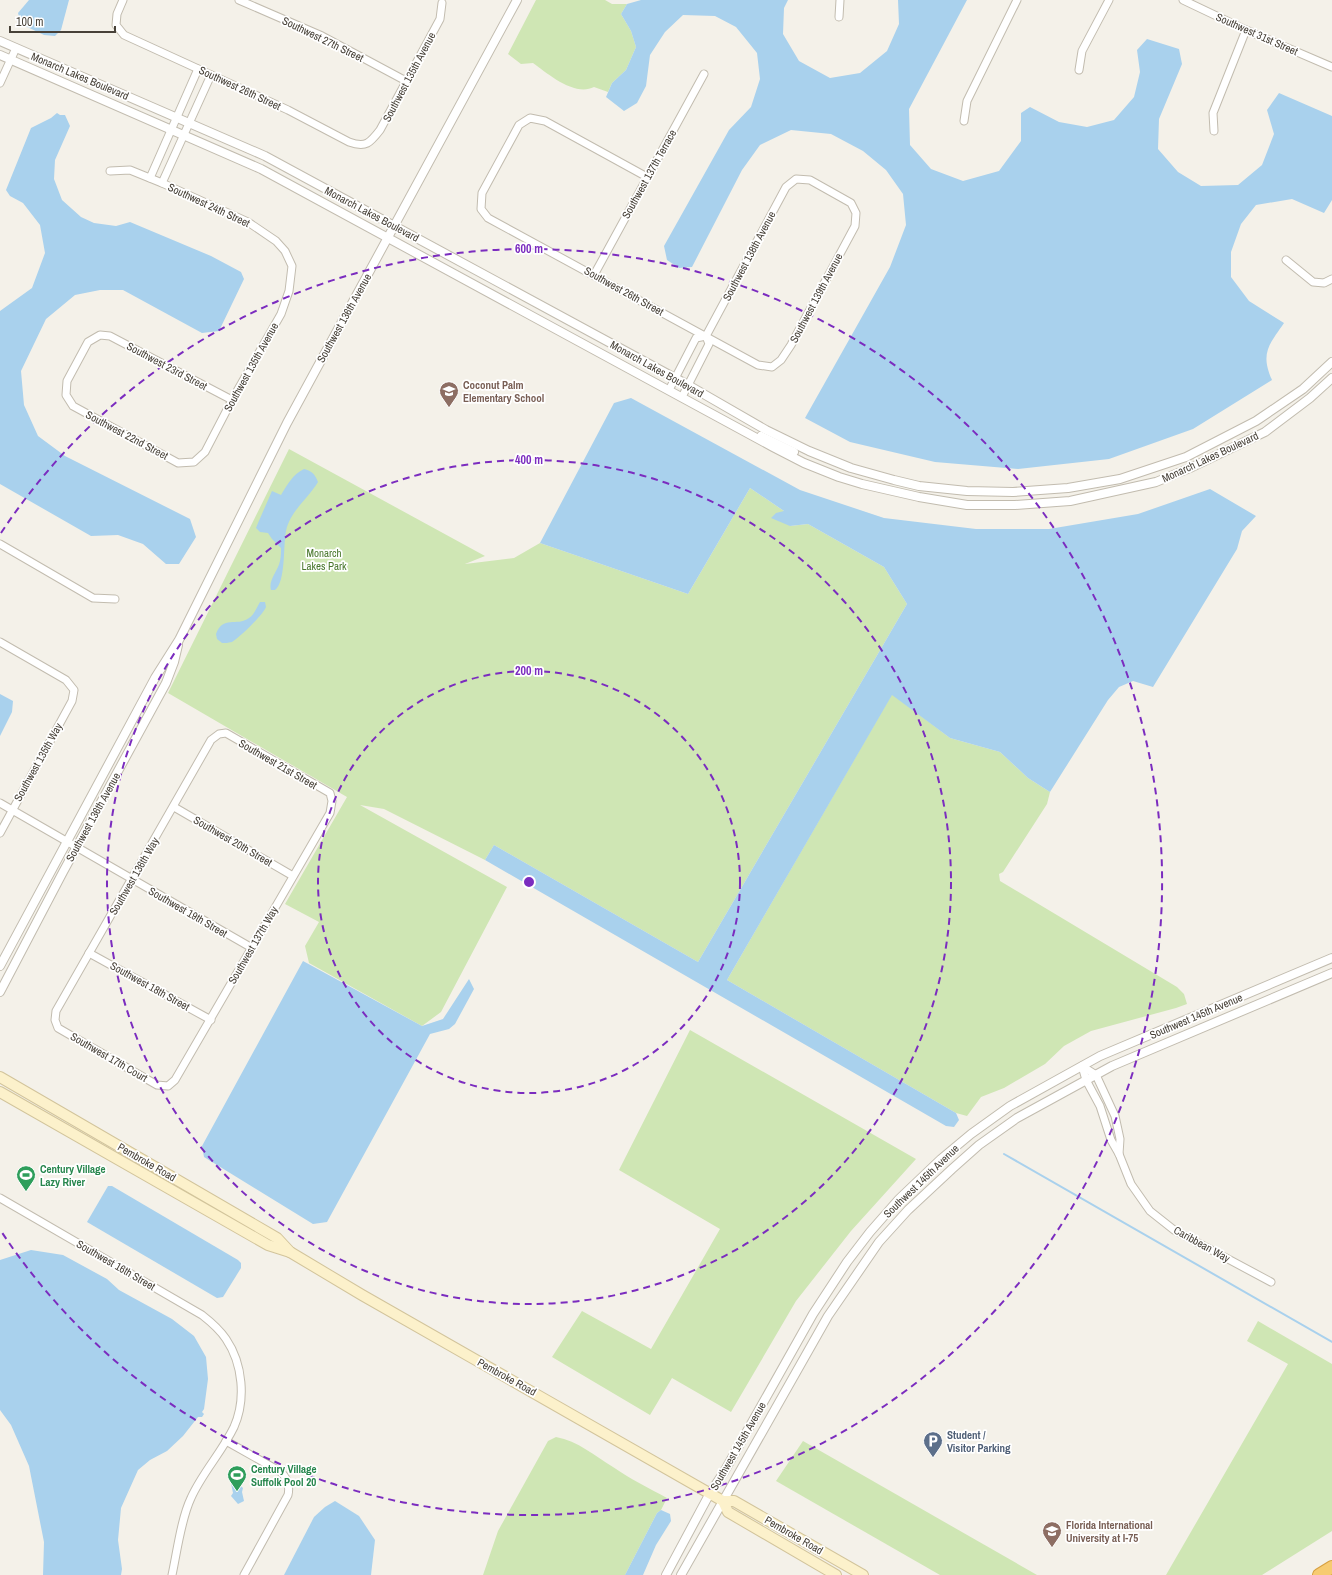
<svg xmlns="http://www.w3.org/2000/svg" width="1332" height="1575" viewBox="0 0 1332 1575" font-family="'Archivo Narrow',sans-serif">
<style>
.green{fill:#cfe6b4}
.water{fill:#a9d1ed}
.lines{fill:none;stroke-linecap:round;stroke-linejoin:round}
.stream{stroke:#a9d1ed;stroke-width:2}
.minor-casing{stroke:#c2bcaf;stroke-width:9}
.tertiary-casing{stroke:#c2bcaf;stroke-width:10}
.secondary-casing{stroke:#d2c49b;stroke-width:12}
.motorway-casing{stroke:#d7a041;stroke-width:14}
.minor{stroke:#fff;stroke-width:7}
.tertiary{stroke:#fff;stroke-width:8}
.secondary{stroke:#fcf1cb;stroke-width:10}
.motorway{stroke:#f7cb71;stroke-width:12}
.ring{fill:none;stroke:#7b2cbf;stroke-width:2;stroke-dasharray:7 5}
.labels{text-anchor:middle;stroke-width:3.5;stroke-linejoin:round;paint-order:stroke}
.street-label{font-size:11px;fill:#474138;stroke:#fff}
.education-label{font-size:11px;font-weight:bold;fill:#785e54;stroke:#fff;text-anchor:start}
.park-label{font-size:11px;fill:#49772d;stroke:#fff}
.leisure-label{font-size:11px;font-weight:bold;fill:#27864d;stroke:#fff;text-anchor:start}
.service-label{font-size:11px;font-weight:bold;fill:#4e5e75;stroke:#fff;text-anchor:start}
.centre{fill:#7b2cbf;stroke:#fff;stroke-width:2}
.ring-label{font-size:12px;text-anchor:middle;font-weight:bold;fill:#7b2cbf;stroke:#fff;stroke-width:3.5;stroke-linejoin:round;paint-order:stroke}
</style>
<rect width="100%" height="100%" fill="#f4f1e9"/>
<g class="green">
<path d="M536,0H605L612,4H627L621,14L631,31L636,47L626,70L612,83L608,92L594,87C575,97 548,74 533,63L521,64L508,54Z"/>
<polygon points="289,449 485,556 465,564 514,558 540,543 688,594 750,488 784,511 790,526 808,524 884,567 907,604 698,962 494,845 485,860 384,809 360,805 507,887 441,1012 422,1026 309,963 305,946 319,922 285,904 347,797 168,693"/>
<polygon points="892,694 950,738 1000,752 1028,778 1050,792 1047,804 1003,872 999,874 1000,881 1177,987 1184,994 1187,1004 1176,1008 1091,1031 1064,1046 1045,1064 1004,1088 981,1097 967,1116 956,1113 727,980"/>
<polygon points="690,1030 916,1159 851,1231 796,1301 731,1412 672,1378 650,1415 552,1357 582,1311 651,1349 720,1229 619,1170"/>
<polygon points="1258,1321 1332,1364 1332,1531 1262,1575 1166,1575 1288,1364 1247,1341"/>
<path d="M556,1437C578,1441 595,1456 613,1467C630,1479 649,1488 667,1498L661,1510L657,1513L625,1575H483L498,1531L548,1441Z"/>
<polygon points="803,1441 1037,1575 940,1575 776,1481"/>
</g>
<g class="water">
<polygon points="29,0 69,0 61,30 55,36 44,35 21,24 18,13"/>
<path d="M641,0H788L784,8L783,34L799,61L830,78L860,73L887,51L899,24L898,0H967L909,109L910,145L931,169L963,181L999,171L1021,141V113L1030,107L1059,122L1087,127L1114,120L1134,97L1140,72L1137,50L1147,39L1179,49L1182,64L1159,119L1158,149L1178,172L1201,186L1238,185L1262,165L1274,134L1267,110L1279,93L1332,116V200L1324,213L1292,199L1256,205L1241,224L1231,252V277L1249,301L1284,323C1269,345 1260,353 1272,380L1193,429L1109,459L1018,469L935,462L850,442L805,418L890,267L906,225L903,194L886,170L863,151L831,134L791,130L760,145L742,170L692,267L679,268L667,260L664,246L729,130L751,107L760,79L757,53L736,27L715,16L683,15L665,32L650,55L646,86L637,103L624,111L606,97L612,83L626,70L636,47L631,31L621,14L627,4Z"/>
<polygon points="57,113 60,115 65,115 70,126 55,160 54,179 62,200 81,217 94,223 116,226 130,222 211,256 241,272 244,279 219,331 202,333 123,290 100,290 75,295 46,319 21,371 24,405 38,436 65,456 190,519 196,537 179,564 166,564 143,544 118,535 91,536 0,484 0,311 32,288 45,253 40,225 23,203 10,196 6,190 31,128 51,118"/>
<polygon points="631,398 800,490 884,518 976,529 1049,529 1138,514 1210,489 1256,516 1242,531 1237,549 1153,687 1133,681 1119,687 1108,700 1050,792 1028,778 1000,752 950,738 892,695 727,980 956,1113 959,1120 954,1127 946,1126 485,860 494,845 698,962 907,604 884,567 808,524 790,526 771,518 776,513 784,511 750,488 688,594 540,543 614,403"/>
<path d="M304,469C312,471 315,474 318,482C308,499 290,511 286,531C283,545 286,582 275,590H271C268,580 278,571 280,561C281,557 281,552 281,548L272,539L268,533L260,532L256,528L258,523L272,491L281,495C287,485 293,474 304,469Z"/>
<path d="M260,602H265L266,607C262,616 240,637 232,642C228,643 225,643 222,643L217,639L216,634C223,615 236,627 249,618C254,615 257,607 260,602Z"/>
<polygon points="0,694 13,701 12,712 0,736"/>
<polygon points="303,961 422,1026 443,1019 469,979 474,989 455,1024 449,1029 430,1034 327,1222 313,1224 204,1157 202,1146"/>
<polygon points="108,1186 112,1186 238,1260 241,1263 241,1268 223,1297 217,1298 87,1222"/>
<polygon points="31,1250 63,1255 107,1279 119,1290 172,1319 194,1336 206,1357 208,1379 204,1409 202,1412 204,1414 202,1417 198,1417 183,1436 167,1451 150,1460 138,1470 121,1508 118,1540 122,1569 121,1575 43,1575 44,1542 29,1466 11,1425 0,1410 0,1260"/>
<polygon points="236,1481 243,1488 242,1492 244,1501 238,1504 231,1496 233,1493 231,1483"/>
<polygon points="335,1501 359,1516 375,1540 371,1575 284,1575 314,1517 325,1507"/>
<polygon points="661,1510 670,1514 671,1521 656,1545 643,1575 625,1575 657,1513"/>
</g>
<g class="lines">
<polyline class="stream" points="1004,1154 1332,1342"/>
<g class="minor-casing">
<g id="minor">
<path d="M123,0L117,14L116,25L124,35L288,110L349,142C366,148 370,143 380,130L440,19L442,3"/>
<polyline points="239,0 322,36 406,81"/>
<polyline points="1183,0 1246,30 1332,67"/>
<polyline points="839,17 840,0"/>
<polyline points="1079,70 1082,51 1109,0"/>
<polyline points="0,83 16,48"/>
<polyline points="964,121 967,101 1017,0"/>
<polyline points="1214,131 1213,113 1246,30"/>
<polyline points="110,171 130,170 162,183 248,222 276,241 285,251 292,266 289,291 281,314 232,400 205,452 194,462 178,463 73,406 66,395 67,381 88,342 100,335 110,336 232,400"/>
<polyline points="647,177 545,121 530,118 519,125 482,193 481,209 488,218 758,365 772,367 781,360 791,345 855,226 856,213 851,203 810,180 796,179 786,187 706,336 709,344 682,397"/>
<polyline points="150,178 198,69"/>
<polyline points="162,183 211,75"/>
<polyline points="1286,260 1313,282 1324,283 1332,279"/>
<polyline points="594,275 704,74"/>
<polyline points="669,390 696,338 706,336"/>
<polyline points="0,544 93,598 115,599"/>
<polyline points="0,642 66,680 74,690 72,701 0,833"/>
<polygon points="226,733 330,793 332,801 330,813 175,1080 168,1086 157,1085 58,1028 55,1020 56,1011 211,740 219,734"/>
<polyline points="0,803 252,948"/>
<polyline points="174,807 293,876"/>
<polyline points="89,953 211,1020"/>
<polyline points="1082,1066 1086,1080 1100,1106 1111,1140 1119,1154 1131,1184 1150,1211 1174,1230 1271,1282"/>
<polyline points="1082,1066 1096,1075 1115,1116 1120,1139 1119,1154"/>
<path d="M0,1198L202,1315C211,1322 220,1330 226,1339C243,1364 246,1400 234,1427C222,1452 202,1473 191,1498C181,1519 177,1552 172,1575"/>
<path d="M226,1441L281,1472C287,1478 290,1486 288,1495L244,1575"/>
</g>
</g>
<g class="tertiary-casing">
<g id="tertiary">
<polyline points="0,41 265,156 688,385 766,430 809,451 851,468 894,480 919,486 967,491 1013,492 1068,488 1120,479 1186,457 1256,421 1303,389 1332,362"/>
<polyline points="0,55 261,169 773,447 804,463 839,477 862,484 919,497 967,505 1015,505 1070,501 1156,482 1190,468 1265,432 1310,398 1332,378"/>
<polyline points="761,436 794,452"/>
<polyline points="0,966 155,678 179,640 287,423 517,0"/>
<polyline points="0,992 63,872 166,683 174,662 178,645"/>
<polyline points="666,1575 710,1493 724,1472 813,1314 847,1262 870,1232 899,1199 941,1159 971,1134 1010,1106 1100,1056 1332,958"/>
<polyline points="681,1575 828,1316 879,1242 908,1210 952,1169 979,1145 1017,1118 1112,1066 1332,973"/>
</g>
</g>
<g class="secondary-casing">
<g id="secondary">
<polyline points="0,1077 277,1238 290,1252 362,1295 723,1501 734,1501 863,1575"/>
<polyline points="0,1092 268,1245 290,1252"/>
<polyline points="723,1501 728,1512 836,1575"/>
</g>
</g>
<g class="motorway-casing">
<polyline id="motorway" points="1319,1575 1332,1567"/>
</g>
<use href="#minor" class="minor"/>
<use href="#tertiary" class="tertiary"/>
<use href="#secondary" class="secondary"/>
<use href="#motorway" class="motorway"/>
</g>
<g class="ring">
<circle cx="529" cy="882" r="211"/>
<circle cx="529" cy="882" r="422"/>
<path d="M1 533A633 633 0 1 1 1 1231"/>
</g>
<defs>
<g id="school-pin" transform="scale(1)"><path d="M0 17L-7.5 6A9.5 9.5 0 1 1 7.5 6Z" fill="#8d6e63" stroke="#fff"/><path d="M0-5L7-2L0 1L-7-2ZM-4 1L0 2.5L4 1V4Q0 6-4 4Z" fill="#fff"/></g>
<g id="stadium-pin" transform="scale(1)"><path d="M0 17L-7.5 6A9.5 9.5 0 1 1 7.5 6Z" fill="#2e9e5b" stroke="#fff"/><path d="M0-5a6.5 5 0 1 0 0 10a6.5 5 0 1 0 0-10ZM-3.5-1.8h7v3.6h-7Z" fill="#fff"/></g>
<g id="parking-pin" transform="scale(1)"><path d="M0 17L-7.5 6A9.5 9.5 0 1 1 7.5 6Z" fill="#5c6f8a" stroke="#fff"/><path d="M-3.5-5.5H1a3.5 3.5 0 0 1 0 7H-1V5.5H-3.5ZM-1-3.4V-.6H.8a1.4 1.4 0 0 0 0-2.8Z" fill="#fff"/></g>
<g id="university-pin" transform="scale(1)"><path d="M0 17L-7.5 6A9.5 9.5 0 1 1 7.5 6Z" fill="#8d6e63" stroke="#fff"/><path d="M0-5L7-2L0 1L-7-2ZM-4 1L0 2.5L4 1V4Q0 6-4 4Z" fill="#fff"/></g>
</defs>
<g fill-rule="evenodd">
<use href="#school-pin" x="449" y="391"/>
<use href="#stadium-pin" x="26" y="1175"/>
<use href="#parking-pin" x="933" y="1441"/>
<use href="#stadium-pin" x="237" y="1475"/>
<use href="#university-pin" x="1052" y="1531"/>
</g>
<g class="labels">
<g class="street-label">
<text transform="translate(1257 34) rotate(24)" y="4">Southwest 31st Street</text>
<text transform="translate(323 39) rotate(26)" y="4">Southwest 27th Street</text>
<text transform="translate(80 76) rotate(23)" y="4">Monarch Lakes Boulevard</text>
<text transform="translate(409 77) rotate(-62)" y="4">Southwest 135th Avenue</text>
<text transform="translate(240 88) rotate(25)" y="4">Southwest 26th Street</text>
<text transform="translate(649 174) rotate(-61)" y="4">Southwest 137th Terrace</text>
<text transform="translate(209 205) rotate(25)" y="4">Southwest 24th Street</text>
<text transform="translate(372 214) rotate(28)" y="4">Monarch Lakes Boulevard</text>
<text transform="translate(749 256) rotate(-62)" y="4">Southwest 138th Avenue</text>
<text transform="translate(624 291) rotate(29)" y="4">Southwest 26th Street</text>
<text transform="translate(816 298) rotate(-62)" y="4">Southwest 139th Avenue</text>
<text transform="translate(344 318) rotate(-61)" y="4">Southwest 136th Avenue</text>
<text transform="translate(167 366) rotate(28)" y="4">Southwest 23rd Street</text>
<text transform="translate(251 367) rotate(-61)" y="4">Southwest 135th Avenue</text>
<text transform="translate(657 369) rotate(29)" y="4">Monarch Lakes Boulevard</text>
<text transform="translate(127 435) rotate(28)" y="4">Southwest 22nd Street</text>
<text transform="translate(1210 457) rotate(-25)" y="4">Monarch Lakes Boulevard</text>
<text transform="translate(38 762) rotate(-61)" y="4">Southwest 135th Way</text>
<text transform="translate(278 764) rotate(30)" y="4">Southwest 21st Street</text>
<text transform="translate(93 817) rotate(-61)" y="4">Southwest 136th Avenue</text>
<text transform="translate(233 841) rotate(30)" y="4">Southwest 20th Street</text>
<text transform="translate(134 876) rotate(-60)" y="4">Southwest 136th Way</text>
<text transform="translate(188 912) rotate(30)" y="4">Southwest 19th Street</text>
<text transform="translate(253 945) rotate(-60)" y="4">Southwest 137th Way</text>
<text transform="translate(150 986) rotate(29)" y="4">Southwest 18th Street</text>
<text transform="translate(1196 1016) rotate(-23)" y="4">Southwest 145th Avenue</text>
<text transform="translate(109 1057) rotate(30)" y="4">Southwest 17th Court</text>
<text transform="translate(147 1162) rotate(30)" y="4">Pembroke Road</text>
<text transform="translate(921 1181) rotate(-44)" y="4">Southwest 145th Avenue</text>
<text transform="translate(1202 1244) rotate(29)" y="4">Caribbean Way</text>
<text transform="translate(116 1265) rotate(30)" y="4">Southwest 16th Street</text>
<text transform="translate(507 1377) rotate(29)" y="4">Pembroke Road</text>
<text transform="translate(738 1446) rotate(-60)" y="4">Southwest 145th Avenue</text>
<text transform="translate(794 1535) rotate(30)" y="4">Pembroke Road</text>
</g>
<g class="education-label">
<text x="463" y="389">Coconut Palm<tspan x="463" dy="13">Elementary School</tspan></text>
<text x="1066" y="1529">Florida International<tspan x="1066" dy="13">University at I-75</tspan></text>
</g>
<g class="park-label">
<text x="324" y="557">Monarch<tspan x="324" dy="13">Lakes Park</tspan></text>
</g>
<g class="leisure-label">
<text x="40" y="1173">Century Village<tspan x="40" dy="13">Lazy River</tspan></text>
<text x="251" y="1473">Century Village<tspan x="251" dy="13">Suffolk Pool 20</tspan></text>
</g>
<g class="service-label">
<text x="947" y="1439">Student /<tspan x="947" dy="13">Visitor Parking</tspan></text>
</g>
</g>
<circle cx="529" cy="882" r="6" class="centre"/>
<g class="ring-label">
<text x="529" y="253">600 m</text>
<text x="529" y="464">400 m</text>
<text x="529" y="675">200 m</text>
</g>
<path d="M10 26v6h105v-6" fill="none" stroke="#474138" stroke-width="2"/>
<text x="16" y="26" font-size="12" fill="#474138" stroke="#ffffff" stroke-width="3" paint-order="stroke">100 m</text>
</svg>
